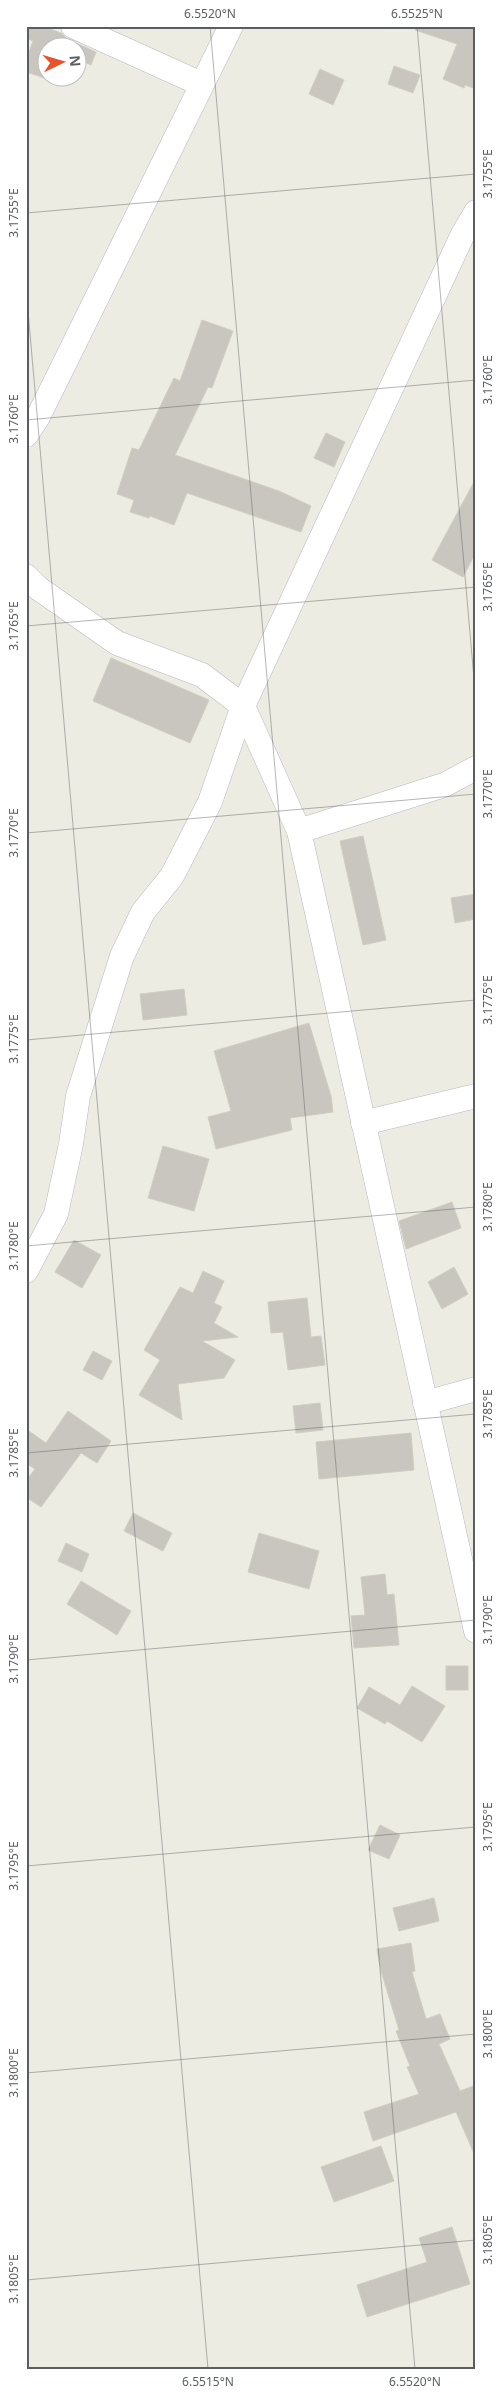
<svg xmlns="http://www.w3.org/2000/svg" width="502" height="2395" viewBox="0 0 502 2395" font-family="'Noto Sans',sans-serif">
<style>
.building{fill:#c8c6bf;stroke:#d1cec0}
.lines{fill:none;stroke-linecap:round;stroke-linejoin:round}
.minor-casing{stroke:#b7b9be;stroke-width:25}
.minor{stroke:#fff;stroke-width:24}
.ticks{fill:none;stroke:#5a5d62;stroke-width:1;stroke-opacity:0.45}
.neatline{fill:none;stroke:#5a5d62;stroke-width:2}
.ticks-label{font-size:12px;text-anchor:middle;fill:#5a5d62}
</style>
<rect width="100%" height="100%" fill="#edece2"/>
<g class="building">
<polygon points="26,26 42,26 61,33 67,39 96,52 91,65 78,59 78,48 48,48 48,78 52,78 51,80 26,72 26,61 33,41 26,38"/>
<polygon points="416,26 476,26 476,89 465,85 464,88 443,79 457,44 415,30"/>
<polygon points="394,66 420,75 413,93 388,84"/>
<polygon points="320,69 344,80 333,105 309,94"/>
<polygon points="202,320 233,331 212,388 208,387 175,455 279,491 311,506 301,532 187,493 174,525 150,516 149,518 130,512 134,500 117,494 132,448 139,450 174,378 180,381"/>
<polygon points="326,433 345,442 334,467 314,458"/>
<polygon points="476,478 476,552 463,577 432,560"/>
<polygon points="111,658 209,700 190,743 93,701"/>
<polygon points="363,836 386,940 363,945 340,841"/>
<polygon points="476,894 476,919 455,923 451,898"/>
<polygon points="184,989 187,1015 143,1020 140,994"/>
<polygon points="309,1023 331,1096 333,1112 290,1118 292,1130 216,1149 208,1117 231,1111 214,1051"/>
<polygon points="163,1146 209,1159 194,1211 148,1198"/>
<polygon points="452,1202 461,1228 406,1249 399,1221"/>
<polygon points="74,1240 101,1255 82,1288 55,1272"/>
<polygon points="454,1267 468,1294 442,1309 428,1282"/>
<polygon points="203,1271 224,1281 214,1303 222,1307 214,1323 238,1337 202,1341 235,1360 224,1378 178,1384 182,1420 139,1395 160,1360 144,1350 180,1287 193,1293"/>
<polygon points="307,1298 311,1337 321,1336 325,1365 288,1370 283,1332 271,1333 268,1302"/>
<polygon points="93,1351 112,1361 102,1380 83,1370"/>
<polygon points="320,1403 323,1430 296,1433 293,1406"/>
<polygon points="68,1411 111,1441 97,1463 81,1453 41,1507 26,1497 26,1481 35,1469 26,1463 26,1429 46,1443"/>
<polygon points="411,1433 414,1470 319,1479 316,1442"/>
<polygon points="133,1513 172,1533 163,1551 124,1531"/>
<polygon points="259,1533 319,1551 309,1589 248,1572"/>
<polygon points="66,1543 89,1554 82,1572 58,1561"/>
<polygon points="385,1574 387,1595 394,1594 399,1645 354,1648 351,1616 365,1615 361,1577"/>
<polygon points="81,1581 131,1611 117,1635 67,1604"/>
<rect x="446" y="1666" width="22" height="24"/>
<polygon points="412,1686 445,1706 422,1742 387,1721 385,1724 357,1708 369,1687 400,1705"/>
<polygon points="380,1825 400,1835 389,1859 368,1850"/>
<polygon points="434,1898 439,1921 399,1931 393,1908"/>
<polygon points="411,1943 415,1971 412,1972 426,2019 440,2014 450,2039 439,2044 460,2091 476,2085 476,2158 456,2112 373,2141 364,2112 419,2094 407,2067 410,2066 396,2031 399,2030 381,1971 377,1949"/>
<polygon points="381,2146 394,2181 334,2202 321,2167"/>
<polygon points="452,2227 470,2284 367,2317 357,2285 427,2262 419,2238"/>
</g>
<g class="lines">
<g class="minor-casing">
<g id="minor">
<polyline points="73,26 201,84"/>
<polyline points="26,435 38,417 231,26"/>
<polyline points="26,576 38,588 117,643 202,675 243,706 299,831 476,1631"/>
<polyline points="299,831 444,785 476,768"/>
<polyline points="363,1123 476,1096"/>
<polyline points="26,1271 56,1214 71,1144 78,1096 122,956 143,912 172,876 210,802 243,706 463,234 476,212"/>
<polyline points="425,1403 476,1389"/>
</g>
</g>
<use href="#minor" class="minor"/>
</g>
<path class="ticks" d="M210,26L415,2369M417,26L476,702M26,213L476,174M26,288L208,2369M26,420L476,380M26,626L476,587M26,833L476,794M26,1040L476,1000M26,1246L476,1207M26,1453L476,1414M26,1660L476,1620M26,1866L476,1827M26,2073L476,2034M26,2280L476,2240"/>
<rect width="502" height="2395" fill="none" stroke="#ffffff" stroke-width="55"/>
<g transform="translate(62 62) rotate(85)"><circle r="24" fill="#ffffff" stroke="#bdbec0"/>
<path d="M0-4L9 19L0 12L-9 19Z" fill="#e6542e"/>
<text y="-8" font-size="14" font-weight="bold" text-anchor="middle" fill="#5a5d62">N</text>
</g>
<rect x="28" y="28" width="446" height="2340" class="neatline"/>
<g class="ticks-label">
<text x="210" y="18">6.5520°N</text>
<text x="417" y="18">6.5525°N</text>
<text transform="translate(488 174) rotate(-90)" y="4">3.1755°E</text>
<text transform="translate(14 213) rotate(-90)" y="4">3.1755°E</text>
<text transform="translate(488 380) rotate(-90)" y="4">3.1760°E</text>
<text transform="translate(14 419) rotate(-90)" y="4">3.1760°E</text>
<text transform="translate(488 587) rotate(-90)" y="4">3.1765°E</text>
<text transform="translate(14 626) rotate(-90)" y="4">3.1765°E</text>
<text transform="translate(488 794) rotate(-90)" y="4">3.1770°E</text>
<text transform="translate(14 833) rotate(-90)" y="4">3.1770°E</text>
<text transform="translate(488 1000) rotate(-90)" y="4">3.1775°E</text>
<text transform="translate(14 1039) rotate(-90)" y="4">3.1775°E</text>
<text transform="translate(488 1207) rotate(-90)" y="4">3.1780°E</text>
<text transform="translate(14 1246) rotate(-90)" y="4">3.1780°E</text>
<text transform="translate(488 1414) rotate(-90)" y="4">3.1785°E</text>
<text transform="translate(14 1453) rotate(-90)" y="4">3.1785°E</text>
<text transform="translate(488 1620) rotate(-90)" y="4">3.1790°E</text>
<text transform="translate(14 1659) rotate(-90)" y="4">3.1790°E</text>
<text transform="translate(488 1827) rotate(-90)" y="4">3.1795°E</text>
<text transform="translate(14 1866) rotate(-90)" y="4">3.1795°E</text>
<text transform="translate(488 2034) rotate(-90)" y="4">3.1800°E</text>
<text transform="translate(14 2073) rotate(-90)" y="4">3.1800°E</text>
<text transform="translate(488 2240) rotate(-90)" y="4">3.1805°E</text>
<text transform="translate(14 2279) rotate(-90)" y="4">3.1805°E</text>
<text x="208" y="2386">6.5515°N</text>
<text x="415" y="2386">6.5520°N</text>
</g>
</svg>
